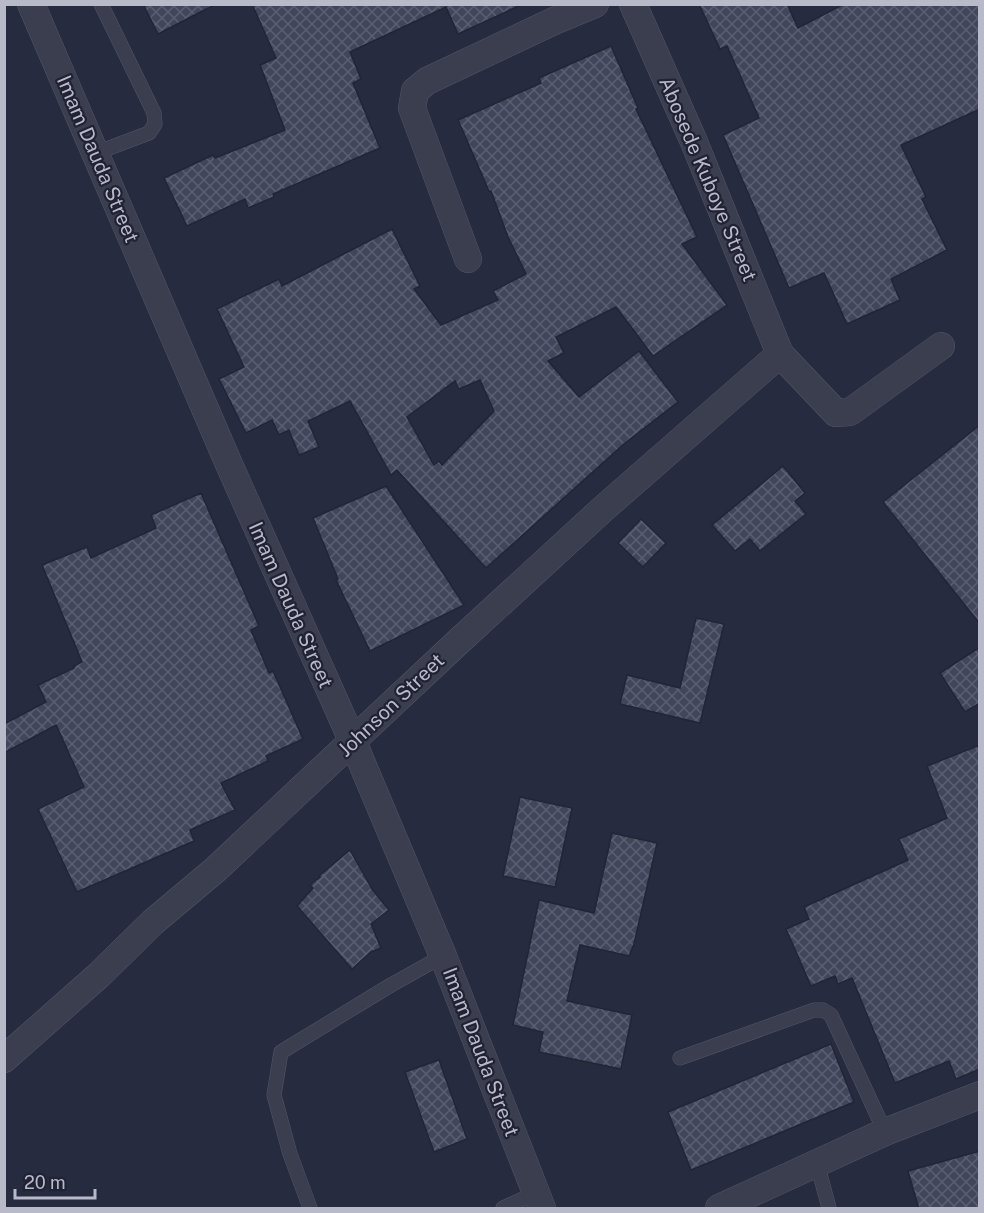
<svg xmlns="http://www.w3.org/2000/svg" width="984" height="1213" viewBox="0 0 984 1213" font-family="'Public Sans',sans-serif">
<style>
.building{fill:url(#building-cross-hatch);stroke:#222536;stroke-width:1.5;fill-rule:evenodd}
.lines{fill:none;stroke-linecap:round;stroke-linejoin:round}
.service-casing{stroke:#535666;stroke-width:15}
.minor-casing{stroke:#535666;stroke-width:28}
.service{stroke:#3b3e4f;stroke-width:14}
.minor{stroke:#3b3e4f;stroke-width:27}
.labels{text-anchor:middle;stroke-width:4.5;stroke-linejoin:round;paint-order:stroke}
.street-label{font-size:20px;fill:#b8bac9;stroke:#202334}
</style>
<defs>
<pattern id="building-cross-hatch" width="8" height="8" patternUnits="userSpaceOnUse" patternTransform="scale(1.5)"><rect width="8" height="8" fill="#41465c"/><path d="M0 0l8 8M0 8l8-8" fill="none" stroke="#5a5f72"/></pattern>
</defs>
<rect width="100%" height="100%" fill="#272b3f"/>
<g class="building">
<polygon points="143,4 216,4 158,34"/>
<polygon points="252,4 523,4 458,34 446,7 350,52 361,79 353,83 380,148 273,194 274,197 248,208 245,199 187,226 164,178 213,155 215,158 285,130 260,65 276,58"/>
<polygon points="699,4 787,4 798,28 844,4 980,4 980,109 901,145 926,197 922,199 947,250 891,279 900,300 847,324 824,273 789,288 723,135 759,118 727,46 720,49"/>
<path d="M611,46L638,108L636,109L697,237L682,244L727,305L653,356L616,307L556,337L564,353L548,361L579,397L639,351L678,402L625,443L486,568L397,470L391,475L350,401L308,421L319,447L299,455L289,430L279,435L272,420L246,433L219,379L244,367L217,309L279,279L282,286L392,229L420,286L414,289L441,325L498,300L493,291L526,274L508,237L491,191H489L458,120L541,83L539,78ZM480,380L494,411L442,465L439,461L434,465L407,417L455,381L459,389Z"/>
<polygon points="980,425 980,624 883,502"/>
<polygon points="783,466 805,493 795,501 806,514 760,551 750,539 735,551 712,525"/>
<polygon points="386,486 464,605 370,651 336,580 338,579 313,518"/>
<polygon points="201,493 259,626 251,630 269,673 273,671 303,739 266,756 268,761 221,783 235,810 190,830 194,841 77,892 38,809 84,787 58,729 56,725 4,753 4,724 46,702 38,685 74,668 74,666 82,662 42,565 87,547 91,558 156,528 151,515"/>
<polygon points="641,519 666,543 643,567 618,543"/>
<polygon points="696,618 724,624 700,723 620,704 627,675 680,688"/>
<polygon points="980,647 980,703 965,712 940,673"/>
<polygon points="980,745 980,1069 956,1079 949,1061 895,1083 852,978 838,984 835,976 811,986 786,929 809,919 804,907 908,860 899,839 947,818 927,766"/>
<polygon points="520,797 572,808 555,887 503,876"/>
<polygon points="612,833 657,843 634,944 629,956 580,945 567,1001 632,1015 621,1069 539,1052 543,1032 513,1025 539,900 594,913"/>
<polygon points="350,850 372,889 389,910 371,924 381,948 371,952 352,969 297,906 313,888 310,885 320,877 319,876"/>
<polygon points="831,1044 854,1102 691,1170 668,1112"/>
<polygon points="439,1060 467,1139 434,1152 405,1072"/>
<polygon points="980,1151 980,1209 919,1209 908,1171"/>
</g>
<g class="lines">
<g class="service-casing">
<g id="service">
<polyline points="96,153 149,133 155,124 154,113 101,4"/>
<polyline points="680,1058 814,1010 823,1010 831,1015 885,1132"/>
<polyline points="817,1163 829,1208"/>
<polyline points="310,1208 290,1154 274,1095 281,1052 391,985 443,956"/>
<polyline points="503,1208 536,1193"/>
</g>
</g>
<g class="minor-casing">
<g id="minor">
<polyline points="31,4 228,462 353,742 443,956 542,1208"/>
<polyline points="633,4 694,142 780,354 836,413 850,412 941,346"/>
<polyline points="468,259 412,108 415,91 427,81 554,21 595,4"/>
<polyline points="4,1059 99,975 153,922 215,870 457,643 604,508 780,354"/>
<polyline points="719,1208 885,1132 980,1095"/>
</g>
</g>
<use href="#service" class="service"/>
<use href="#minor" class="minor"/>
</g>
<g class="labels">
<g class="street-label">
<text transform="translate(98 159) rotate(67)" y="7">Imam Dauda Street</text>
<text transform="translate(708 179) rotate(67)" y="7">Abosede Kuboye Street</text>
<text transform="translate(291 605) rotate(66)" y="7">Imam Dauda Street</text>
<text transform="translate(391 705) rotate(-44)" y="7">Johnson Street</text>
<text transform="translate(481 1052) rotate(69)" y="7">Imam Dauda Street</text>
</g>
</g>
<rect width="984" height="1213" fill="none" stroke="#b8bac9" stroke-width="12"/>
<path d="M15 1189v9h80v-9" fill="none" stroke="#b8bac9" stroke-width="3"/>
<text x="24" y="1189" font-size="18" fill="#b8bac9" stroke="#202334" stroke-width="4.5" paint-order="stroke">20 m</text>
</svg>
